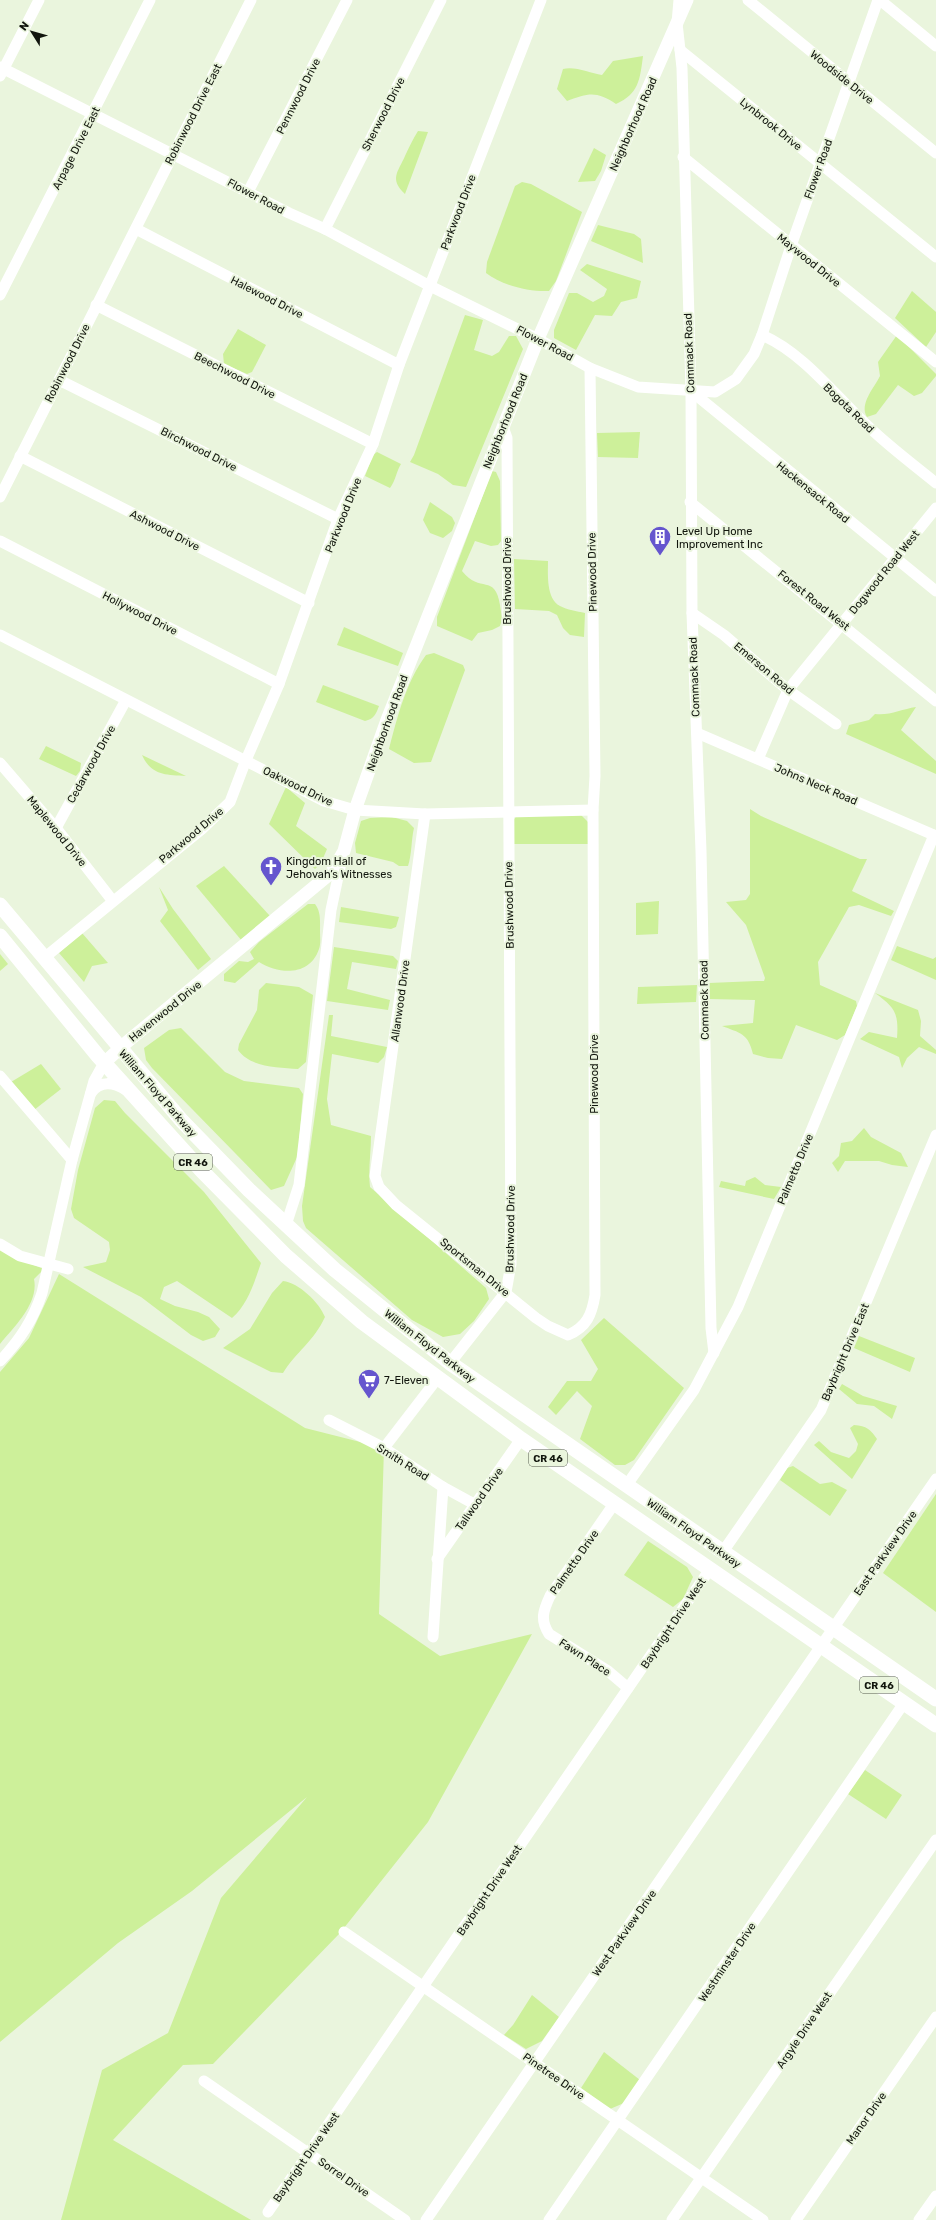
<svg xmlns="http://www.w3.org/2000/svg" width="936" height="2220" viewBox="0 0 936 2220" font-family="Rubik,sans-serif">
<style>
.green{fill:#cdf09a}
.lines{fill:none;stroke-linecap:round;stroke-linejoin:round}
.minor{stroke:#fff;stroke-width:11}
.major{stroke:#fff;stroke-width:13}
.highway{stroke:#fff;stroke-width:15}
.labels{text-anchor:middle;stroke-width:4;stroke-linejoin:round;paint-order:stroke}
.shield{fill:#eaf5dd;stroke:#52584b;stroke-width:1}
.shield-label{font-size:10px;font-weight:bold;fill:#11150d}
.street-label{font-size:11px;fill:#11150d;stroke:#eaf5dd}
.poi-label{font-size:11px;fill:#11150d;stroke:#eaf5dd;text-anchor:start}
</style>
<rect width="100%" height="100%" fill="#eaf5dd"/>
<g class="green">
<path d="M643,56C640,79 639,94 616,104C596,91 589,93 567,101L557,89L563,69C575,66 590,73 602,75L613,61Z"/>
<path d="M418,131L428,132L405,194C389,179 398,172 405,156C409,147 413,139 418,131Z"/>
<polygon points="594,148 606,155 601,171 595,181 578,182"/>
<path d="M522,182L531,184L582,212L556,281L549,291C529,292 501,285 486,273L487,262L515,186Z"/>
<polygon points="598,225 634,234 641,239 643,263 591,241"/>
<polygon points="587,264 641,281 637,298 621,302 612,316 595,315 576,350 554,338 554,330 569,293 577,293 593,302 604,296 607,289 580,270"/>
<polygon points="912,291 936,312 936,332 926,347 895,318"/>
<polygon points="465,315 483,320 474,350 492,356 499,352 509,336 516,336 523,349 466,487 453,485 438,474 410,462 414,455"/>
<polygon points="238,329 266,345 252,372 247,374 224,364 223,354"/>
<path d="M897,335L936,374V376L922,393L914,396L898,385L876,414L867,417C859,404 874,388 880,376L878,362Z"/>
<polygon points="640,432 638,458 598,457 597,433"/>
<path d="M377,452L401,464C396,472 396,480 390,488L365,476L373,455Z"/>
<path d="M492,471L496,472L500,481L501,541L498,545L491,546L475,541L462,571C480,594 495,573 500,605C501,613 503,618 500,626L492,630L478,633L472,641L437,626V617Z"/>
<polygon points="430,502 452,517 455,523 452,531 443,538 430,533 423,520"/>
<path d="M514,559L548,561C548,574 546,599 560,606C567,610 577,611 585,613L584,637L570,635L563,628L557,615L549,611L515,609Z"/>
<polygon points="344,627 403,653 398,666 337,645"/>
<path d="M434,653L463,665L465,670L431,762L414,763L389,749C397,718 406,682 426,655Z"/>
<path d="M323,685L379,706C376,714 374,719 365,721L316,702Z"/>
<path d="M916,707L901,730L936,761V774L846,734L849,725L869,720L875,714C889,716 902,709 916,707Z"/>
<polygon points="46,746 81,763 80,771 76,776 39,759"/>
<path d="M142,755L186,776C165,775 151,775 142,755Z"/>
<polygon points="286,787 305,803 296,826 327,849 321,863 315,869 269,824"/>
<path d="M750,809L761,816L860,859H867L852,891L894,911L891,916L859,905L849,907L818,962L820,985L856,1001L857,1006L845,1035L837,1040L796,1025L782,1059L768,1058L753,1054C748,1033 740,1033 722,1026L753,1023L755,1000L709,999V983L757,981H764L765,978L746,925L726,902L746,900L750,894Z"/>
<polygon points="517,815 581,815 589,823 589,844 514,844 513,821"/>
<path d="M392,817L407,821L414,828C411,841 412,854 408,866H399L393,862L356,853L355,843L361,821L370,818Z"/>
<polygon points="224,866 270,916 242,941 196,886"/>
<polygon points="159,887 173,909 211,959 198,970 160,921 168,910"/>
<polygon points="659,901 658,934 636,935 636,903"/>
<path d="M308,904H315C321,912 320,920 320,931C320,936 321,944 319,949C310,976 280,975 259,962L235,983L224,981V974L239,961L248,962L254,959L250,952L259,942Z"/>
<polygon points="341,907 399,917 396,927 391,929 339,922"/>
<polygon points="82,933 108,963 92,966 84,982 59,953"/>
<polygon points="897,946 933,959 936,957 936,980 891,960"/>
<polygon points="334,947 393,956 398,961 396,969 352,962 347,989 390,1000 388,1010 327,1001"/>
<polygon points="0,954 8,964 0,971"/>
<path d="M266,983L299,987L313,995L306,1062L298,1069C278,1067 251,1068 238,1050L239,1044L257,1010L259,990Z"/>
<polygon points="697,985 696,1002 637,1004 638,987"/>
<path d="M875,993L918,1010L921,1021L920,1036L936,1050V1054L919,1047L907,1058L902,1068L899,1057L860,1039L869,1032L897,1038C899,1012 894,1007 875,993Z"/>
<path d="M329,1015H333L331,1036L387,1047L384,1057L378,1063L332,1054L327,1099L331,1125L371,1136C371,1153 368,1170 370,1187L486,1288L489,1299L474,1321L460,1334L443,1337L412,1320L306,1228L303,1221L302,1206Z"/>
<polygon points="181,1028 225,1072 244,1081 299,1088 303,1094 298,1155 284,1186 271,1190 152,1068 146,1060 144,1048 169,1030"/>
<polygon points="41,1064 61,1089 34,1110 11,1082"/>
<path d="M104,1100L115,1101L125,1113L204,1192L261,1263C254,1283 248,1304 232,1318L177,1281L164,1287L160,1299L175,1306L198,1312L209,1317L220,1329L215,1337L203,1341L191,1335L141,1297L83,1267L106,1262L110,1250L109,1242L74,1218L71,1209L78,1170L95,1108Z"/>
<polygon points="864,1128 871,1137 901,1153 908,1167 892,1165 879,1161 845,1161 838,1172 832,1163 839,1156 841,1143 852,1141"/>
<polygon points="755,1177 765,1185 781,1187 774,1199 719,1187 721,1181 745,1186 746,1181"/>
<path d="M0,1247L26,1262L44,1269L34,1279C39,1303 15,1326 0,1344Z"/>
<polygon points="59,1274 305,1428 384,1448 379,1614 440,1656 532,1634 428,1822 340,1933 213,2064 183,2065 113,2140 251,2220 61,2220 102,2070 168,2033 221,1898 307,1797 192,1891 118,1943 0,2042 0,1372 29,1338"/>
<path d="M283,1281C299,1283 319,1302 325,1317C314,1341 296,1352 283,1373L271,1372L223,1348L250,1329L272,1293Z"/>
<polygon points="604,1318 684,1388 634,1460 625,1465 615,1465 580,1439 592,1406 577,1391 556,1415 548,1407 567,1381 591,1381 598,1369 581,1340"/>
<polygon points="859,1336 915,1358 910,1372 854,1348"/>
<polygon points="842,1384 863,1396 897,1406 892,1419 874,1406 857,1404 839,1389"/>
<path d="M854,1425C867,1426 870,1429 877,1439L852,1479L814,1445L819,1441L831,1452L849,1458L856,1451L858,1444L850,1428Z"/>
<polygon points="793,1466 820,1484 832,1482 847,1490 830,1516 780,1480 787,1468"/>
<polygon points="936,1494 936,1612 883,1573"/>
<polygon points="648,1541 687,1567 693,1577 683,1599 673,1607 624,1575"/>
<polygon points="865,1770 902,1795 886,1819 848,1794"/>
<polygon points="532,1995 559,2017 542,2041 526,2049 504,2035 513,2025"/>
<polygon points="604,2052 640,2080 624,2103 610,2109 581,2088"/>
</g>
<g class="lines">
<g class="minor">
<polyline points="679,0 677,23 682,68 691,391 692,613 701,851 711,1328 714,1353"/>
<polyline points="748,0 936,153"/>
<polyline points="880,0 936,46"/>
<polyline points="680,50 936,257"/>
<polyline points="0,67 289,213 325,229 430,286 538,339 590,368 638,387 715,392 736,379 754,354 762,335 791,246 878,0"/>
<polyline points="0,76 39,0"/>
<polyline points="683,157 936,362"/>
<polyline points="248,192 347,0"/>
<polyline points="136,229 399,365"/>
<polyline points="325,229 441,0"/>
<polyline points="0,295 150,0"/>
<polyline points="96,305 373,444"/>
<path d="M762,335C805,354 836,397 870,428C891,448 914,465 936,483"/>
<polyline points="59,380 338,519"/>
<polyline points="691,391 936,591"/>
<polyline points="20,456 309,603"/>
<polyline points="0,497 251,0"/>
<polyline points="690,502 936,701"/>
<polyline points="0,541 279,684"/>
<polyline points="692,613 724,635 788,690 836,724"/>
<polyline points="0,635 324,801 355,810 425,814 593,810"/>
<polyline points="697,733 936,836"/>
<polyline points="758,759 788,690 936,508"/>
<polyline points="0,763 56,828 112,900"/>
<path d="M425,814L375,1176L379,1187L396,1205L536,1318L548,1326L568,1335C587,1327 592,1314 595,1295L593,810L595,776L590,368"/>
<polyline points="56,828 126,700"/>
<polyline points="44,958 202,829 230,802 246,760 279,684 338,519 373,444 399,365 541,0"/>
<polyline points="0,1076 72,1160"/>
<path d="M91,1093C100,1080 113,1082 126,1090"/>
<polyline points="286,1225 299,1185 331,910 342,858"/>
<polyline points="0,1244 20,1256 68,1269"/>
<path d="M0,1361C20,1340 33,1320 42,1293L72,1160L94,1081L104,1063"/>
<polyline points="450,1363 506,1292 511,1264 507,438 503,427"/>
<polyline points="329,1420 384,1448 443,1487 476,1505"/>
<polyline points="384,1448 437,1379"/>
<polyline points="626,1486 694,1390 738,1307 934,835"/>
<path d="M614,1504L550,1596C543,1611 540,1620 549,1634L608,1671L628,1688"/>
<polyline points="722,1553 821,1410 936,1135"/>
<polyline points="437,1559 521,1439"/>
<polyline points="433,1637 443,1487"/>
<polyline points="344,1932 763,2220"/>
<polyline points="204,2081 405,2220"/>
<polyline points="268,2212 710,1569"/>
<polyline points="426,2220 936,1479"/>
<polyline points="549,2220 904,1703"/>
<polyline points="672,2220 936,1840"/>
<polyline points="796,2220 936,2017"/>
<polyline points="919,2220 936,2196"/>
</g>
<polyline class="major" points="104,1063 127,1042 331,873 344,851 355,810 387,720 538,339 687,0"/>
<g class="highway">
<polyline points="0,905 182,1121 249,1190 335,1270 450,1363 936,1699"/>
<polyline points="0,936 98,1056 202,1171 286,1256 362,1322 521,1439 936,1725"/>
</g>
</g>
<defs>
<g id="building-pin" transform="scale(1.15)"><path d="M0 17L-7.5 6A9.5 9.5 0 1 1 7.5 6Z" fill="#6555ce" stroke="#eaf5dd"/><path d="M-4-6H4V6H1V3H-1V6H-4ZM-2.5-4.3h1.7v1.8h-1.7ZM.8-4.3h1.7v1.8H.8ZM-2.5-1h1.7V.8h-1.7ZM.8-1h1.7V.8H.8Z" fill="#fff"/></g>
<g id="church-pin" transform="scale(1.15)"><path d="M0 17L-7.5 6A9.5 9.5 0 1 1 7.5 6Z" fill="#6555ce" stroke="#eaf5dd"/><path d="M-1.2-6h2.4v3.5h3.3v2.4h-3.3V6h-2.4V-.1h-3.3v-2.4h3.3Z" fill="#fff"/></g>
<g id="supermarket-pin" transform="scale(1.15)"><path d="M0 17L-7.5 6A9.5 9.5 0 1 1 7.5 6Z" fill="#6555ce" stroke="#eaf5dd"/><path d="M-6-5.5h2.5l.6 2H6L4.5 2H-2.5L-4.4-4H-6ZM-1.5 3.2a1.3 1.3 0 1 0 .1 0ZM3 3.2a1.3 1.3 0 1 0 .1 0Z" fill="#fff"/></g>
</defs>
<g fill-rule="evenodd">
<use href="#building-pin" x="660" y="537"/>
<use href="#church-pin" x="271" y="867"/>
<use href="#supermarket-pin" x="369" y="1380"/>
</g>
<g class="labels">
<g class="shield">
<rect x="174" y="1154" width="38" height="16" rx="3"/>
<rect x="529" y="1450" width="38" height="16" rx="3"/>
<rect x="860" y="1677" width="38" height="16" rx="3"/>
</g>
<g class="shield-label">
<text x="193" y="1166">CR 46</text>
<text x="548" y="1462">CR 46</text>
<text x="879" y="1689">CR 46</text>
</g>
<g class="street-label">
<text transform="translate(842 77) rotate(39)" y="4">Woodside Drive</text>
<text transform="translate(298 96) rotate(-63)" y="4">Pennwood Drive</text>
<text transform="translate(193 114) rotate(-63)" y="4">Robinwood Drive East</text>
<text transform="translate(383 114) rotate(-63)" y="4">Sherwood Drive</text>
<text transform="translate(633 124) rotate(-66)" y="4">Neighborhood Road</text>
<text transform="translate(771 124) rotate(39)" y="4">Lynbrook Drive</text>
<text transform="translate(76 148) rotate(-63)" y="4">Arpage Drive East</text>
<text transform="translate(818 169) rotate(-70)" y="4">Flower Road</text>
<text transform="translate(256 196) rotate(28)" y="4">Flower Road</text>
<text transform="translate(458 212) rotate(-69)" y="4">Parkwood Drive</text>
<text transform="translate(809 260) rotate(39)" y="4">Maywood Drive</text>
<text transform="translate(267 297) rotate(27)" y="4">Halewood Drive</text>
<text transform="translate(545 343) rotate(28)" y="4">Flower Road</text>
<text transform="translate(689 353) rotate(-92)" y="4">Commack Road</text>
<text transform="translate(67 363) rotate(-63)" y="4">Robinwood Drive</text>
<text transform="translate(235 375) rotate(27)" y="4">Beechwood Drive</text>
<text transform="translate(849 408) rotate(44)" y="4">Bogota Road</text>
<text transform="translate(505 421) rotate(-68)" y="4">Neighborhood Road</text>
<text transform="translate(199 449) rotate(27)" y="4">Birchwood Drive</text>
<text transform="translate(813 492) rotate(39)" y="4">Hackensack Road</text>
<text transform="translate(343 515) rotate(-68)" y="4">Parkwood Drive</text>
<text transform="translate(165 530) rotate(27)" y="4">Ashwood Drive</text>
<text transform="translate(592 572) rotate(-91)" y="4">Pinewood Drive</text>
<text transform="translate(884 572) rotate(-51)" y="4">Dogwood Road West</text>
<text transform="translate(507 581) rotate(-90)" y="4">Brushwood Drive</text>
<text transform="translate(814 600) rotate(39)" y="4">Forest Road West</text>
<text transform="translate(140 613) rotate(27)" y="4">Hollywood Drive</text>
<text transform="translate(764 668) rotate(40)" y="4">Emerson Road</text>
<text transform="translate(694 677) rotate(-92)" y="4">Commack Road</text>
<text transform="translate(387 723) rotate(-70)" y="4">Neighborhood Road</text>
<text transform="translate(91 764) rotate(-61)" y="4">Cedarwood Drive</text>
<text transform="translate(816 784) rotate(23)" y="4">Johns Neck Road</text>
<text transform="translate(298 786) rotate(26)" y="4">Oakwood Drive</text>
<text transform="translate(57 831) rotate(51)" y="4">Maplewood Drive</text>
<text transform="translate(191 835) rotate(-40)" y="4">Parkwood Drive</text>
<text transform="translate(509 905) rotate(-91)" y="4">Brushwood Drive</text>
<text transform="translate(704 1000) rotate(-91)" y="4">Commack Road</text>
<text transform="translate(400 1001) rotate(-82)" y="4">Allanwood Drive</text>
<text transform="translate(165 1011) rotate(-39)" y="4">Havenwood Drive</text>
<text transform="translate(594 1074) rotate(-90)" y="4">Pinewood Drive</text>
<text transform="translate(158 1093) rotate(49)" y="4">William Floyd Parkway</text>
<text transform="translate(795 1169) rotate(-67)" y="4">Palmetto Drive</text>
<text transform="translate(510 1229) rotate(-89)" y="4">Brushwood Drive</text>
<text transform="translate(475 1267) rotate(39)" y="4">Sportsman Drive</text>
<text transform="translate(430 1346) rotate(38)" y="4">William Floyd Parkway</text>
<text transform="translate(845 1352) rotate(-67)" y="4">Baybright Drive East</text>
<text transform="translate(403 1462) rotate(32)" y="4">Smith Road</text>
<text transform="translate(479 1499) rotate(-55)" y="4">Tallwood Drive</text>
<text transform="translate(694 1533) rotate(35)" y="4">William Floyd Parkway</text>
<text transform="translate(885 1553) rotate(-55)" y="4">East Parkview Drive</text>
<text transform="translate(574 1562) rotate(-55)" y="4">Palmetto Drive</text>
<text transform="translate(673 1623) rotate(-56)" y="4">Baybright Drive West</text>
<text transform="translate(585 1657) rotate(33)" y="4">Fawn Place</text>
<text transform="translate(489 1890) rotate(-56)" y="4">Baybright Drive West</text>
<text transform="translate(624 1933) rotate(-55)" y="4">West Parkview Drive</text>
<text transform="translate(727 1962) rotate(-56)" y="4">Westminster Drive</text>
<text transform="translate(804 2030) rotate(-56)" y="4">Argyle Drive West</text>
<text transform="translate(554 2076) rotate(35)" y="4">Pinetree Drive</text>
<text transform="translate(866 2118) rotate(-55)" y="4">Manor Drive</text>
<text transform="translate(306 2157) rotate(-55)" y="4">Baybright Drive West</text>
<text transform="translate(344 2177) rotate(35)" y="4">Sorrel Drive</text>
</g>
<g class="poi-label">
<text x="676" y="535">Level Up Home<tspan x="676" dy="13">Improvement Inc</tspan></text>
<text x="286" y="865">Kingdom Hall of<tspan x="286" dy="13">Jehovah’s Witnesses</tspan></text>
<text x="384" y="1384">7-Eleven</text>
</g>
</g>
<g transform="translate(32 32) rotate(307)" stroke="#eaf5dd" stroke-width="3" paint-order="stroke">
<path d="M0-3L7 15L0 10L-7 15Z" fill="#11150d"/>
<text y="-6" font-size="11" font-weight="bold" text-anchor="middle" fill="#11150d">N</text>
</g>
</svg>
